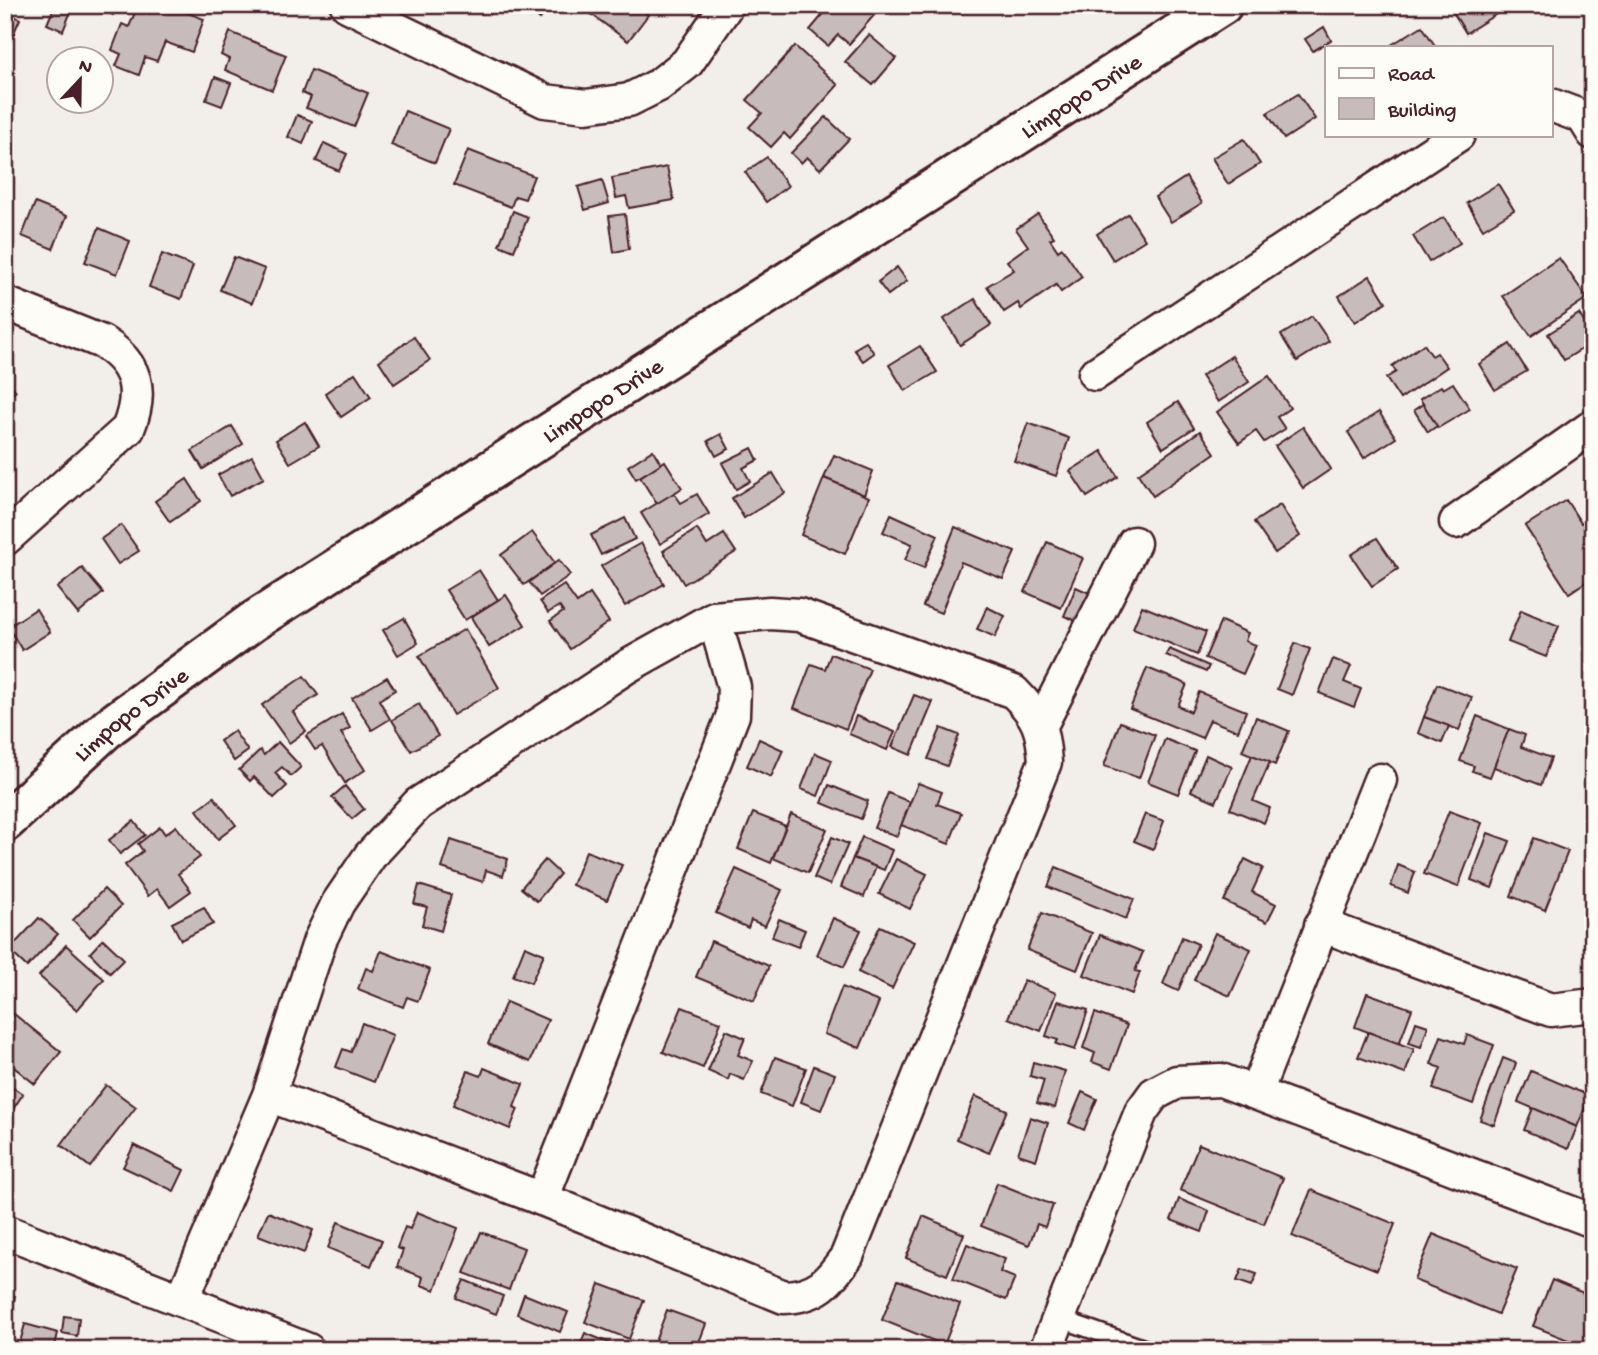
<svg xmlns="http://www.w3.org/2000/svg" width="1598" height="1355" viewBox="0 0 1598 1355" font-family="'Gochi Hand',sans-serif">
<style>
.building{fill:#c8bbbb;stroke:#4a1f2b;stroke-width:2}
.lines{fill:none;stroke-linecap:round;stroke-linejoin:round}
.service-casing{stroke:#4a1f2b;stroke-width:21}
.minor-casing{stroke:#4a1f2b;stroke-width:37}
.tertiary-casing{stroke:#4a1f2b;stroke-width:44}
.service{stroke:#fdfcf7;stroke-width:16}
.minor{stroke:#fdfcf7;stroke-width:32}
.tertiary{stroke:#fdfcf7;stroke-width:38}
.labels{text-anchor:middle;stroke-width:5;stroke-linejoin:round;paint-order:stroke}
.street-label{font-size:24px;fill:#4a1f2b;stroke:#fdfcf7}
</style>
<rect width="100%" height="100%" fill="#f2efeb"/>
<filter id="ink" filterUnits="userSpaceOnUse"><feTurbulence type="fractalNoise" baseFrequency=".0143" numOctaves="2"/><feDisplacementMap in="SourceGraphic" scale="14" xChannelSelector="R" yChannelSelector="G"/><feConvolveMatrix kernelMatrix="1 2 1 2 8 2 1 2 1" color-interpolation-filters="sRGB"/></filter>
<g filter="url(#ink)">
<g class="building">
<polygon points="55,5 72,9 63,31 47,24"/>
<polygon points="90,5 117,5 113,15"/>
<polygon points="138,5 167,5 204,19 192,52 165,42 157,61 145,57 139,75 116,66 121,54 112,50 122,24 129,27"/>
<polygon points="524,5 552,5 540,19"/>
<polygon points="598,5 636,5 648,15 628,41 591,14"/>
<polygon points="831,5 883,5 849,44 838,35 828,46 810,30"/>
<polygon points="1453,5 1493,5 1498,13 1466,33 1450,7"/>
<polygon points="10,14 20,19 9,44 5,42 5,25"/>
<polygon points="1422,26 1436,47 1392,47 1391,45"/>
<polygon points="1324,27 1331,40 1313,51 1305,39"/>
<polygon points="230,32 286,55 272,90 225,70 229,59 221,55"/>
<polygon points="869,35 896,58 873,85 845,62"/>
<polygon points="795,46 838,85 790,139 784,133 771,147 749,127 762,113 747,100"/>
<polygon points="311,70 368,93 354,127 306,108 311,97 302,93"/>
<polygon points="215,77 231,83 222,106 206,100"/>
<polygon points="1298,94 1315,119 1284,139 1267,113"/>
<polygon points="405,111 449,129 435,163 391,145"/>
<polygon points="297,115 312,121 303,144 288,137"/>
<polygon points="826,117 849,139 820,169 807,157 801,163 791,153"/>
<polygon points="1244,139 1260,164 1228,184 1212,158"/>
<polygon points="324,143 347,154 339,171 316,161"/>
<polygon points="468,150 534,176 525,199 515,196 511,207 454,185"/>
<polygon points="767,157 788,186 766,202 745,172"/>
<polygon points="667,167 674,200 629,208 626,196 616,198 612,178"/>
<polygon points="1186,177 1202,203 1171,222 1155,197"/>
<polygon points="602,180 609,203 585,210 578,187"/>
<polygon points="1498,184 1514,210 1483,229 1467,203"/>
<polygon points="35,203 67,216 53,249 22,236"/>
<polygon points="513,211 528,217 514,251 499,245"/>
<polygon points="625,214 629,249 614,252 609,216"/>
<polygon points="1038,214 1054,237 1050,239 1058,251 1062,248 1082,277 1061,292 1056,285 1021,309 1018,303 1004,312 987,286 1014,270 1007,261 1028,246 1016,229"/>
<polygon points="1128,214 1145,240 1113,260 1097,234"/>
<polygon points="1444,217 1460,243 1429,262 1413,236"/>
<polygon points="99,228 130,241 117,274 85,262"/>
<polygon points="162,254 193,266 181,299 149,287"/>
<polygon points="234,257 265,269 252,303 220,290"/>
<polygon points="1559,258 1587,298 1531,336 1503,296"/>
<polygon points="897,267 907,281 888,295 878,282"/>
<polygon points="1370,276 1386,302 1355,322 1339,296"/>
<polygon points="975,299 991,325 960,345 944,319"/>
<polygon points="1579,314 1593,336 1593,342 1564,360 1548,334"/>
<polygon points="1312,316 1329,341 1297,361 1281,335"/>
<polygon points="414,337 430,360 394,384 379,361"/>
<polygon points="866,342 874,353 863,361 854,349"/>
<polygon points="1424,344 1432,356 1437,353 1447,367 1400,399 1386,378 1396,372 1392,366"/>
<polygon points="1510,344 1527,371 1495,390 1479,364"/>
<polygon points="920,346 937,372 905,391 889,365"/>
<polygon points="1232,356 1249,382 1218,402 1201,376"/>
<polygon points="355,373 371,397 341,417 325,393"/>
<polygon points="1269,376 1290,408 1277,417 1285,429 1264,442 1256,431 1239,443 1217,412"/>
<polygon points="5,377 16,391 5,399"/>
<polygon points="1453,383 1470,409 1438,428 1420,399 1441,386 1443,389"/>
<polygon points="1178,402 1194,428 1163,448 1147,422"/>
<polygon points="1423,404 1437,426 1428,432 1414,410"/>
<polygon points="1379,412 1396,438 1364,458 1348,432"/>
<polygon points="305,422 319,446 290,463 276,440"/>
<polygon points="1028,423 1069,438 1056,476 1014,461"/>
<polygon points="232,426 243,444 203,469 192,451"/>
<polygon points="1303,427 1331,469 1303,488 1275,446"/>
<polygon points="1200,431 1215,453 1153,496 1138,474"/>
<polygon points="721,434 729,449 716,456 708,441"/>
<polygon points="752,448 758,460 743,468 750,481 736,489 722,463"/>
<polygon points="653,450 661,464 636,479 628,466"/>
<polygon points="1102,451 1118,477 1087,497 1070,471"/>
<polygon points="834,455 873,471 864,495 824,478"/>
<polygon points="252,456 264,478 230,496 218,475"/>
<polygon points="665,461 682,488 657,504 640,477"/>
<polygon points="773,473 785,493 744,518 732,498"/>
<polygon points="824,478 869,497 845,554 801,535"/>
<polygon points="187,479 201,501 170,522 155,501"/>
<polygon points="674,493 681,503 697,494 709,514 660,544 641,513"/>
<polygon points="1566,500 1581,523 1584,521 1593,534 1593,544 1587,548 1593,558 1593,577 1569,593 1525,526"/>
<polygon points="1280,505 1300,536 1275,553 1254,522"/>
<polygon points="891,514 938,535 924,568 905,560 912,544 883,532"/>
<polygon points="625,518 635,539 601,555 591,535"/>
<polygon points="121,525 139,551 118,564 101,539"/>
<polygon points="955,527 1015,552 1003,579 961,562 941,613 923,606"/>
<polygon points="697,529 707,545 724,534 736,552 684,584 663,551"/>
<polygon points="532,532 555,563 524,585 501,555"/>
<polygon points="1377,538 1398,569 1372,586 1351,555"/>
<polygon points="1047,542 1083,558 1061,608 1025,592"/>
<polygon points="641,543 664,584 625,606 601,566"/>
<polygon points="559,560 570,575 540,596 529,582"/>
<polygon points="82,568 103,593 78,614 57,588"/>
<polygon points="479,570 498,600 465,620 446,590"/>
<polygon points="564,585 577,603 590,594 609,622 570,649 550,621 563,612 559,606 548,613 540,601"/>
<polygon points="1076,587 1096,596 1084,624 1064,616"/>
<polygon points="506,595 525,625 489,647 471,617"/>
<polygon points="1142,606 1206,632 1197,655 1133,628"/>
<polygon points="987,607 1005,616 995,637 977,629"/>
<polygon points="36,609 50,632 22,650 8,627"/>
<polygon points="1521,610 1559,626 1546,657 1508,642"/>
<polygon points="404,618 418,643 398,655 383,630"/>
<polygon points="1221,621 1248,633 1245,641 1256,645 1243,674 1205,658"/>
<polygon points="465,629 499,688 453,715 419,656"/>
<polygon points="1295,643 1310,649 1292,695 1277,689"/>
<polygon points="1169,649 1209,666 1206,672 1166,655"/>
<polygon points="831,654 870,669 846,729 794,708 811,664 825,669"/>
<polygon points="1333,659 1351,666 1344,682 1361,689 1354,707 1319,693"/>
<polygon points="1147,668 1187,684 1178,706 1191,712 1199,692 1246,711 1238,731 1210,720 1202,738 1130,709"/>
<polygon points="304,676 318,695 293,712 306,731 289,743 262,705"/>
<polygon points="387,677 395,690 379,700 390,719 372,730 352,698"/>
<polygon points="1437,684 1472,697 1459,730 1424,717"/>
<polygon points="914,695 933,702 911,755 892,747"/>
<polygon points="419,704 438,736 411,751 392,720"/>
<polygon points="342,714 350,728 341,733 365,770 345,783 322,746 315,750 306,736"/>
<polygon points="856,716 895,732 887,750 849,734"/>
<polygon points="1477,716 1509,729 1490,777 1472,771 1474,766 1460,761"/>
<polygon points="1256,717 1289,731 1275,765 1242,751"/>
<polygon points="1424,717 1449,726 1442,743 1418,733"/>
<polygon points="1120,722 1155,735 1139,778 1104,766"/>
<polygon points="941,728 959,735 947,766 928,759"/>
<polygon points="1509,729 1525,735 1521,747 1551,758 1541,785 1494,767"/>
<polygon points="234,731 248,751 234,761 220,741"/>
<polygon points="759,739 783,750 771,777 747,766"/>
<polygon points="1165,739 1195,751 1178,794 1148,782"/>
<polygon points="278,742 301,767 291,776 282,767 275,773 287,786 274,798 254,777 250,781 239,770 260,750 264,755"/>
<polygon points="815,753 832,760 818,796 801,789"/>
<polygon points="1206,755 1232,767 1216,802 1191,791"/>
<polygon points="1252,755 1270,762 1253,801 1270,808 1264,823 1230,809"/>
<polygon points="918,783 942,792 937,804 961,813 949,844 901,825"/>
<polygon points="829,785 868,801 861,819 822,803"/>
<polygon points="345,786 364,809 352,819 332,797"/>
<polygon points="888,793 910,802 897,836 874,828"/>
<polygon points="214,797 236,825 218,839 197,810"/>
<polygon points="1449,811 1482,823 1458,887 1424,874"/>
<polygon points="753,813 786,826 771,863 738,849"/>
<polygon points="791,814 827,829 808,873 773,858"/>
<polygon points="1145,814 1164,821 1153,849 1134,841"/>
<polygon points="134,821 145,835 120,854 109,840"/>
<polygon points="176,826 200,857 178,874 191,891 170,906 157,889 148,896 125,865 143,851 138,844 160,827 165,834"/>
<polygon points="1488,833 1510,841 1492,888 1471,880"/>
<polygon points="832,837 848,844 830,885 814,878"/>
<polygon points="862,837 892,850 884,870 853,858"/>
<polygon points="1534,838 1568,851 1545,910 1511,896"/>
<polygon points="451,840 508,859 503,876 486,870 483,882 442,868"/>
<polygon points="586,851 622,865 607,900 572,885"/>
<polygon points="853,858 876,867 864,897 841,887"/>
<polygon points="896,859 927,874 910,909 879,894"/>
<polygon points="1245,859 1263,868 1252,892 1276,904 1267,922 1224,901"/>
<polygon points="545,860 560,874 537,901 521,888"/>
<polygon points="1398,865 1415,872 1408,893 1391,886"/>
<polygon points="1056,867 1134,899 1126,919 1048,887"/>
<polygon points="736,869 782,890 765,926 751,920 748,928 716,913"/>
<polygon points="419,885 451,895 441,931 422,925 427,907 414,904"/>
<polygon points="104,889 121,906 90,937 73,920"/>
<polygon points="204,907 213,924 181,940 172,923"/>
<polygon points="1042,913 1092,933 1077,970 1027,950"/>
<polygon points="39,918 58,934 27,967 9,950"/>
<polygon points="833,918 861,930 844,967 817,955"/>
<polygon points="779,919 805,930 798,947 772,937"/>
<polygon points="880,926 914,942 892,989 858,972"/>
<polygon points="1215,933 1251,949 1230,996 1194,980"/>
<polygon points="1100,935 1143,952 1135,971 1140,972 1132,994 1084,975"/>
<polygon points="1182,937 1198,944 1178,991 1163,984"/>
<polygon points="103,939 124,959 110,973 90,953"/>
<polygon points="711,941 769,966 754,1001 696,977"/>
<polygon points="66,945 104,979 77,1010 39,976"/>
<polygon points="525,946 544,954 531,983 513,976"/>
<polygon points="381,951 430,970 418,1001 407,997 403,1007 358,989 366,968 373,971"/>
<polygon points="1024,980 1056,993 1041,1031 1008,1018"/>
<polygon points="842,987 879,1002 860,1048 824,1034"/>
<polygon points="1367,993 1412,1009 1399,1044 1355,1027"/>
<polygon points="1058,1001 1088,1010 1075,1050 1056,1044 1058,1040 1046,1036"/>
<polygon points="506,1002 548,1020 530,1062 488,1044"/>
<polygon points="682,1007 721,1022 703,1068 663,1052"/>
<polygon points="1095,1013 1127,1025 1111,1069 1092,1062 1095,1053 1083,1048"/>
<polygon points="14,1014 61,1052 35,1084 5,1060 5,1025"/>
<polygon points="1416,1022 1428,1026 1421,1047 1409,1043"/>
<polygon points="362,1023 393,1035 374,1082 336,1067 343,1049 351,1052"/>
<polygon points="726,1030 745,1038 738,1055 753,1061 744,1080 730,1074 728,1080 708,1071"/>
<polygon points="1368,1032 1414,1049 1405,1074 1358,1057"/>
<polygon points="1467,1035 1494,1045 1473,1104 1433,1089 1441,1068 1431,1064 1441,1036 1464,1044"/>
<polygon points="775,1057 806,1068 792,1106 761,1094"/>
<polygon points="1503,1058 1516,1063 1494,1125 1480,1120"/>
<polygon points="1033,1062 1065,1071 1055,1108 1037,1103 1044,1080 1030,1076"/>
<polygon points="814,1066 835,1074 821,1110 801,1102"/>
<polygon points="484,1068 523,1084 514,1107 518,1109 510,1129 453,1105 468,1071 481,1076"/>
<polygon points="1531,1071 1590,1096 1577,1127 1518,1102"/>
<polygon points="5,1083 23,1094 9,1115 5,1112"/>
<polygon points="106,1085 136,1107 90,1167 61,1145"/>
<polygon points="1082,1092 1097,1099 1084,1130 1069,1123"/>
<polygon points="975,1096 1007,1110 989,1153 957,1139"/>
<polygon points="1533,1108 1577,1127 1568,1149 1524,1130"/>
<polygon points="1030,1117 1048,1123 1036,1160 1018,1154"/>
<polygon points="1199,1144 1283,1178 1264,1224 1180,1190"/>
<polygon points="134,1145 184,1170 174,1191 123,1167"/>
<polygon points="997,1183 1053,1205 1045,1227 1037,1224 1029,1245 981,1226"/>
<polygon points="1311,1190 1395,1224 1377,1270 1292,1236"/>
<polygon points="1179,1199 1209,1211 1202,1232 1171,1220"/>
<polygon points="268,1212 313,1230 304,1253 258,1235"/>
<polygon points="417,1212 458,1228 435,1290 421,1285 423,1277 397,1267 403,1250 397,1248 405,1227 410,1229"/>
<polygon points="923,1216 964,1234 947,1275 906,1258"/>
<polygon points="338,1222 382,1240 371,1266 328,1248"/>
<polygon points="481,1232 524,1248 509,1290 464,1273"/>
<polygon points="1433,1234 1517,1269 1498,1314 1414,1280"/>
<polygon points="967,1244 1005,1259 1000,1272 1015,1278 1006,1300 953,1279"/>
<polygon points="1242,1269 1257,1274 1252,1286 1237,1281"/>
<polygon points="464,1280 503,1296 496,1314 456,1298"/>
<polygon points="898,1280 960,1304 944,1345 882,1320"/>
<polygon points="1552,1280 1593,1297 1593,1350 1533,1326"/>
<polygon points="600,1284 644,1300 629,1339 585,1322"/>
<polygon points="5,1294 15,1296 9,1321 5,1320"/>
<polygon points="524,1294 568,1312 560,1332 517,1314"/>
<polygon points="667,1310 706,1324 696,1350 669,1350 654,1344"/>
<polygon points="64,1316 79,1318 77,1336 62,1333"/>
<polygon points="25,1324 58,1333 54,1350 33,1350 19,1346"/>
<polygon points="585,1333 622,1348 622,1350 578,1350"/>
</g>
<g class="lines">
<g class="service-casing">
<polyline id="service" points="1058,1318 1149,1350"/>
</g>
<g class="minor-casing">
<g id="minor">
<polyline points="347,5 545,101 586,106 629,100 659,85 687,63 727,5"/>
<polyline points="1551,105 1583,117 1593,133"/>
<path d="M5,303L102,342C138,364 143,392 128,429L5,539"/>
<polyline points="1095,374 1458,135"/>
<polyline points="1456,522 1593,426"/>
<polyline points="1040,727 1134,543"/>
<polyline points="1321,925 1551,1010 1593,1005"/>
<polyline points="1256,1092 1380,780"/>
<polyline points="542,1199 733,715 734,687 714,618"/>
<polyline points="5,1231 308,1350"/>
<path d="M182,1300L269,1095L320,940L338,903L370,856L418,804L628,666L714,618L770,613L799,615L1014,692C1038,716 1043,729 1045,762L847,1256C829,1282 817,1296 784,1297L542,1199L269,1095"/>
<polyline points="1046,1350 1141,1112 1154,1094 1177,1082 1221,1080 1593,1221"/>
</g>
</g>
<g class="tertiary-casing">
<g id="tertiary">
<path id="s1" d="M5,822L110,726L252,622L1222,5"/>
</g>
</g>
<use href="#service" class="service"/>
<use href="#minor" class="minor"/>
<use href="#tertiary" class="tertiary"/>
</g>
</g>
<g class="labels">
<g class="street-label">
<text dy="8" stroke="none"><textPath href="#s1" startOffset="1300">Limpopo Drive</textPath></text>
<text dy="8" stroke="none"><textPath href="#s1" startOffset="733">Limpopo Drive</textPath></text>
<text dy="8" stroke="none"><textPath href="#s1" startOffset="166">Limpopo Drive</textPath></text>
</g>
</g>
<rect width="1598" height="1355" fill="none" stroke="#fdfcf7" stroke-width="28"/>
<rect x="14" y="14" width="1570" height="1327" fill="none" stroke="#4a1f2b" stroke-width="2.5" filter="url(#ink)"/>
<rect x="1325" y="46" width="228" height="91" fill="#fdfcf7" stroke="#b5a4a5" stroke-width="2"/>
<rect x="1339" y="68" width="35" height="10" fill="#fdfcf7" stroke="#b5a4a5" stroke-width="2"/>
<text x="1388" y="80" font-size="21" fill="#4a1f2b">Road</text>
<rect x="1339" y="98" width="35" height="21" fill="#c8bbbb" stroke="#b5a4a5" stroke-width="2"/>
<text x="1388" y="116" font-size="21" fill="#4a1f2b">Building</text>
<g transform="translate(80 80) rotate(22)"><circle r="33" fill="#fdfcf7" stroke="#b5a4a5" stroke-width="2"/>
<path d="M0-5L12 26L0 18L-12 26Z" fill="#4a1f2b"/>
<text y="-10" font-size="19" font-weight="bold" text-anchor="middle" fill="#4a1f2b">N</text>
</g>
</svg>
